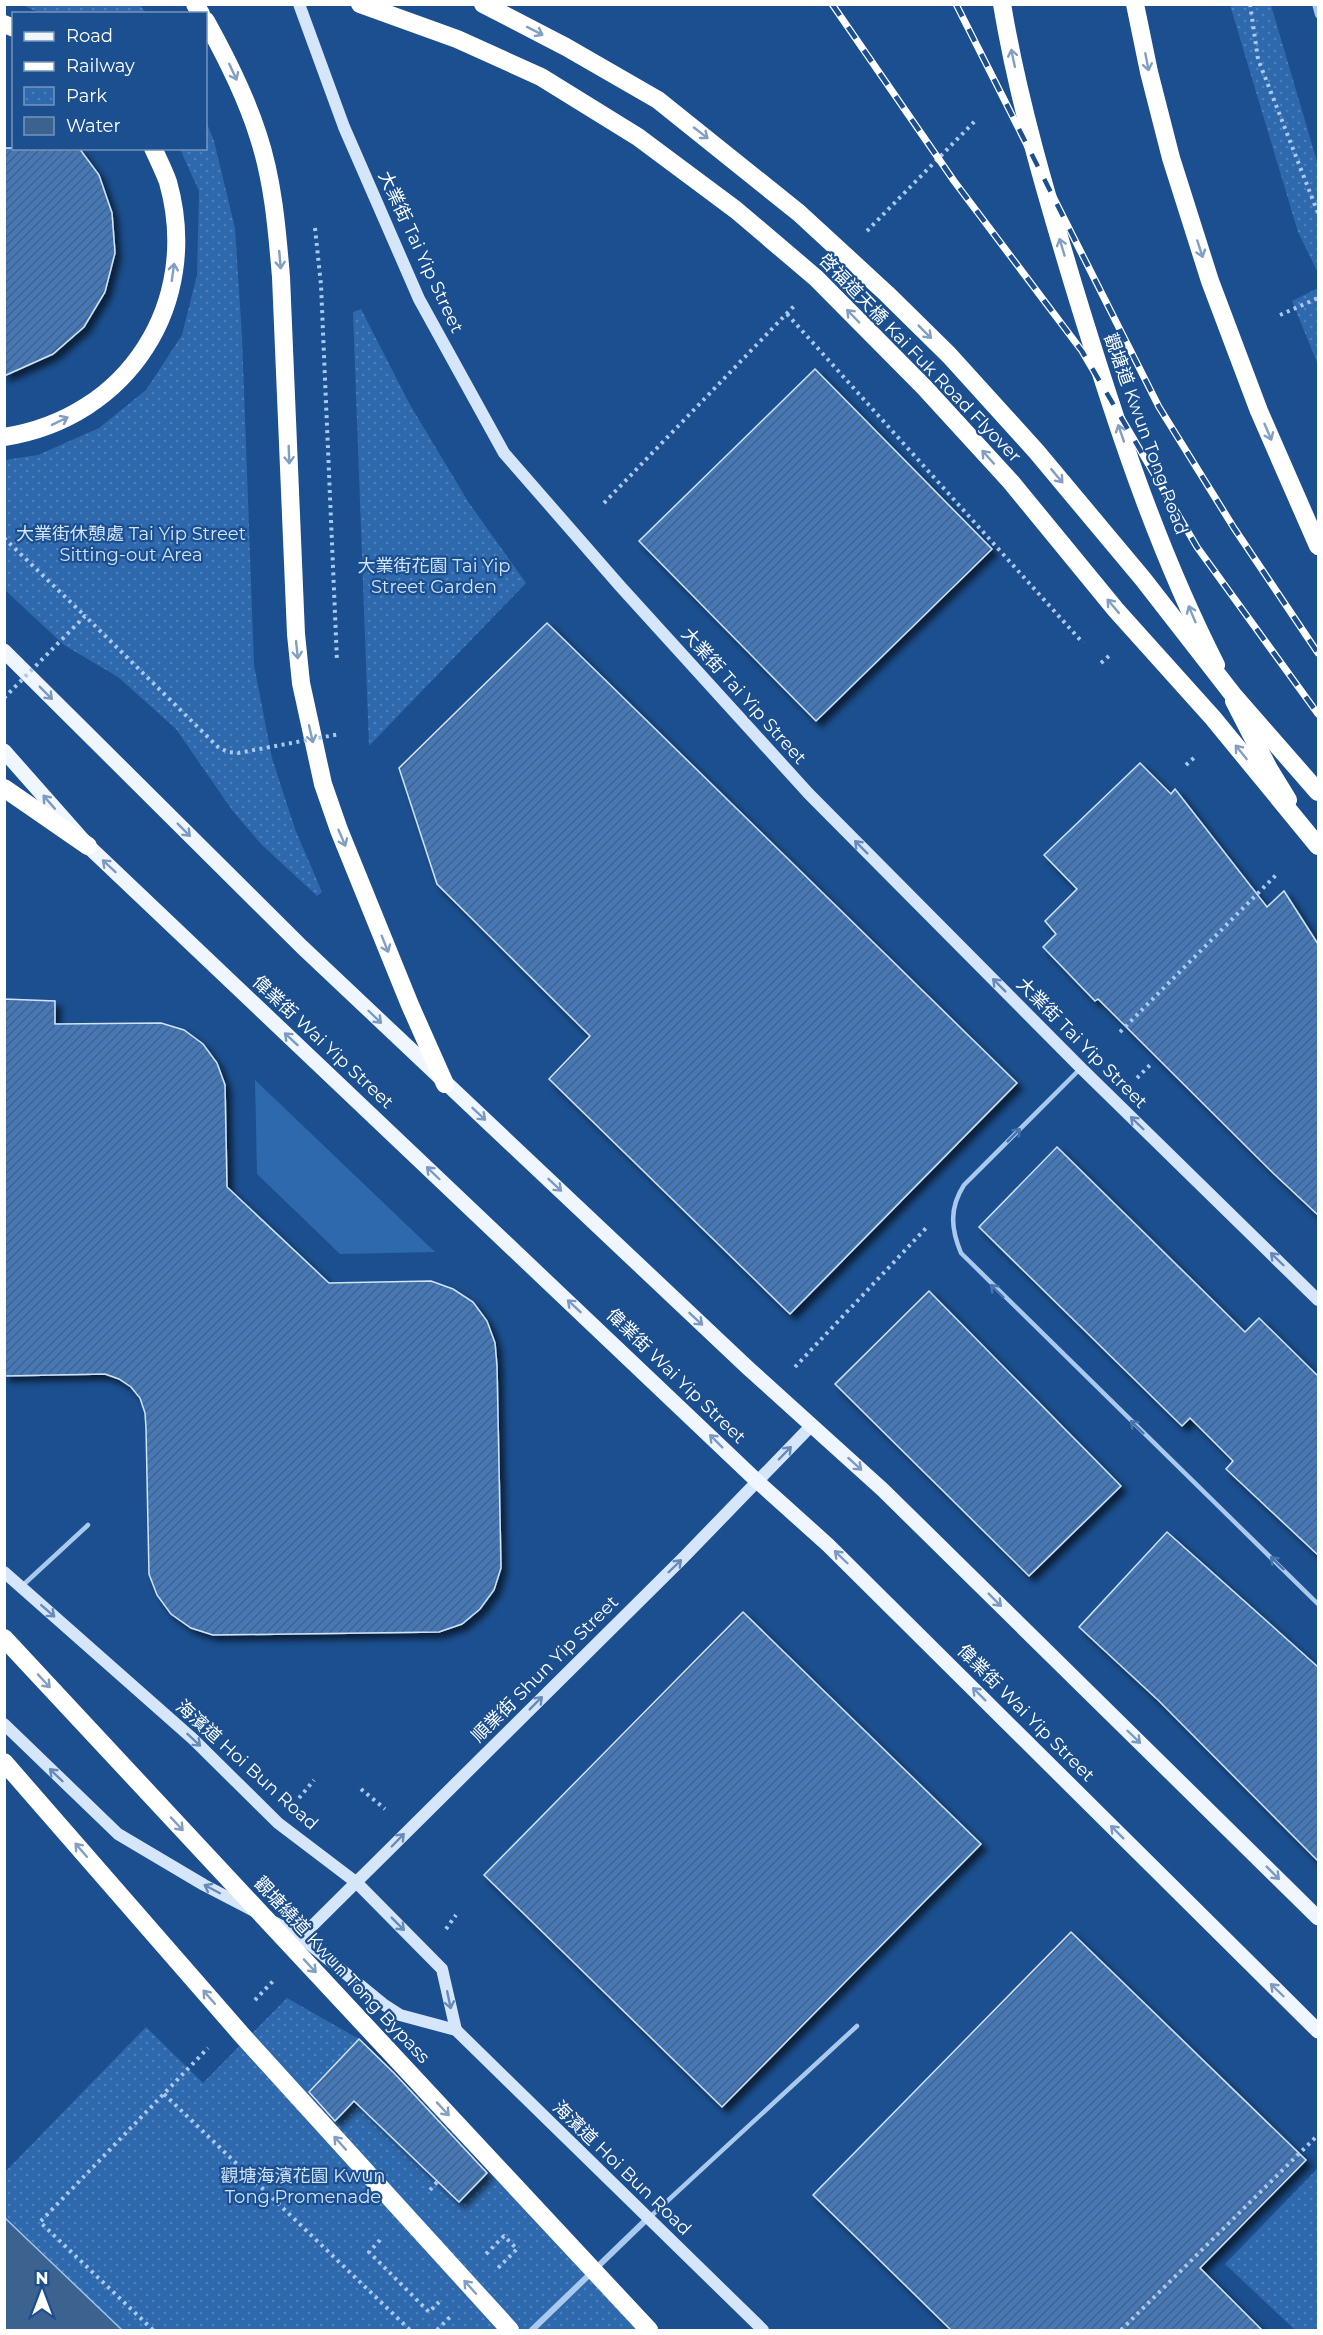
<svg xmlns="http://www.w3.org/2000/svg" width="1323" height="2335" viewBox="0 0 1323 2335" font-family="Montserrat,'Noto Sans TC',sans-serif">
<style>
.grass{fill:#2e69ad}
.park{fill:url(#park-dots)}
.water{fill:#3c6290;stroke:#9cc4f0;stroke-width:1.5}
.building{fill:url(#building-hatch);stroke:#cfe3fa;stroke-width:1.5;filter:url(#shadow)}
.lines{fill:none;stroke-linecap:round;stroke-linejoin:round}
.path{stroke:#a9c9ee;stroke-width:4;stroke-dasharray:3 4.5;stroke-linecap:butt}
.lane{stroke:#a9c9ee;stroke-width:4.5}
.street{stroke:#a9c9ee;stroke-width:6}
.secondary{stroke:#d6e6fa;stroke-width:12}
.primary{stroke:#f0f6ff;stroke-width:15}
.highway{stroke:#fff;stroke-width:18}
.rail-casing{stroke:#fff;stroke-width:7}
.rail{stroke:#1b4f8f;stroke-width:4.5;stroke-dasharray:14;stroke-linecap:butt}
.path-bridge{stroke:#a9c9ee;stroke-width:4;stroke-dasharray:3 4.5;stroke-linecap:butt}
.highway-bridge{stroke:#fff;stroke-width:18}
.oneway{stroke:#829ec1}
.oneway2{stroke:#7b9ac1}
.oneway3{stroke:#668bba}
.oneway4{stroke:#4674ac}
.labels{text-anchor:middle;stroke-width:4.5;stroke-linejoin:round;paint-order:stroke}
.street-label{font-size:18px;fill:#fff;stroke:#1b4f8f}
.park-label{font-size:18px;fill:#cfe3fa;stroke:#1b4f8f}
</style>
<defs>
<pattern id="park-dots" width="8" height="8" patternUnits="userSpaceOnUse" patternTransform="scale(1.5)"><rect width="8" height="8" fill="#2e69ad"/><path d="M2 2h.1M6 6h.1" fill="none" stroke="#4d80b9" stroke-width="1.8" stroke-linecap="round"/></pattern>
<pattern id="building-hatch" width="6" height="6" patternUnits="userSpaceOnUse" patternTransform="scale(1.5)"><rect width="6" height="6" fill="#4478b7"/><path d="M-1 1l2-2M0 6l6-6M5 7l2-2" fill="none" stroke="#486282"/></pattern>
<filter id="shadow"><feDropShadow dx="5.5" dy="5.5" stdDeviation="3" flood-color="#0009"/></filter>
</defs>
<rect width="100%" height="100%" fill="#1b4f8f"/>
<polygon class="grass" points="255,1080 435,1252 340,1254 257,1174"/>
<g class="park">
<polygon points="23,5 140,5 146,13 39,13"/>
<polygon points="1230,5 1271,5 1318,165 1318,273 1298,232"/>
<polygon points="206,121 214,141 235,228 242,336 254,665 272,758 295,829 322,892 317,896 261,844 232,810 176,729 118,677 64,645 5,590 5,460 38,455 99,428 146,390 182,335 197,275 199,191 180,149 206,148"/>
<polygon points="1318,288 1318,365 1292,301"/>
<polygon points="361,309 409,403 469,503 526,583 369,746 353,312"/>
<polygon points="287,1998 359,2039 492,2167 654,2330 122,2330 5,2218 4,2173 146,2027 203,2083"/>
<polygon points="1318,2168 1318,2330 1295,2330 1225,2264"/>
</g>
<polygon class="water" points="5,2218 122,2330 5,2330"/>
<g class="building">
<polygon points="4,148 79,148 99,175 112,213 115,253 105,292 84,327 53,354 4,376"/>
<polygon points="815,369 992,549 816,721 639,541"/>
<polygon points="547,623 1017,1083 790,1314 549,1079 590,1036 437,884 399,768"/>
<polygon points="1140,763 1171,794 1175,789 1267,907 1284,891 1318,944 1318,1215 1273,1173 1098,999 1095,1001 1043,947 1056,934 1045,921 1077,889 1044,855"/>
<polygon points="4,999 55,1001 55,1024 161,1023 184,1030 203,1044 217,1063 225,1085 227,1187 329,1283 431,1281 453,1289 473,1302 487,1321 495,1343 497,1366 501,1568 494,1590 480,1609 462,1624 439,1632 213,1635 191,1628 171,1614 157,1595 149,1574 146,1428 145,1413 140,1398 131,1387 119,1379 105,1374 4,1376"/>
<polygon points="1057,1147 1245,1332 1259,1318 1318,1376 1318,1555 1226,1469 1233,1461 1190,1418 1182,1426 979,1227"/>
<polygon points="929,1291 1121,1486 1029,1576 835,1384"/>
<polygon points="1167,1532 1318,1667 1318,1861 1158,1700 1079,1627"/>
<polygon points="743,1612 981,1844 722,2107 484,1875"/>
<polygon points="1071,1932 1306,2160 1200,2268 1263,2331 952,2331 813,2195"/>
<polygon points="359,2039 394,2073 487,2173 459,2202 354,2101 335,2121 309,2092"/>
</g>
<g class="lines">
<g class="path">
<polyline points="1250,4 1258,59 1318,213"/>
<polyline points="315,228 321,285 337,661"/>
<polyline points="867,231 975,121"/>
<polyline points="787,314 1083,643"/>
<polyline points="1280,315 1318,298"/>
<polyline points="604,503 795,305"/>
<polyline points="4,538 85,616"/>
<polyline points="1101,663 1109,656"/>
<polyline points="1186,765 1197,755"/>
<polyline points="1120,1032 1277,874"/>
<polyline points="1137,1078 1150,1065"/>
<polyline points="795,1367 926,1228"/>
<polyline points="361,1789 385,1809"/>
<polyline points="299,1798 314,1780"/>
<polyline points="446,1929 456,1915"/>
<polyline points="255,2000 274,1980"/>
<polyline points="164,2094 410,2330"/>
<polyline points="430,2190 438,2181"/>
<polyline points="380,2240 369,2252 429,2312 439,2302"/>
<polyline points="486,2254 504,2236 517,2249 498,2268"/>
<polyline points="153,2330 40,2222 208,2048"/>
<polyline points="437,2330 451,2316"/>
<polyline points="1121,2330 1318,2135"/>
</g>
<g class="lane">
<path d="M1081,1068L964,1185C949,1208 951,1229 961,1253L1318,1604"/>
<polyline points="22,1586 88,1525"/>
<polyline points="650,2217 857,2026"/>
</g>
<g class="street">
<polyline points="1315,4 1318,15"/>
<polyline points="532,2330 648,2218"/>
</g>
<g class="secondary">
<polyline points="299,4 344,127 419,299 504,453 620,586 809,794 1081,1068 1318,1300"/>
<polyline points="4,1572 193,1739 278,1823 357,1883 442,1969 456,2030"/>
<polyline points="4,1724 118,1834 204,1885 254,1911"/>
<polyline points="274,1922 301,1937 383,2004 400,2015 456,2030 763,2330"/>
<polyline points="301,1937 683,1558 812,1425"/>
</g>
<g class="primary">
<polyline points="4,651 302,947 748,1368 883,1490 1318,1918"/>
<polyline points="4,751 88,846 758,1482 828,1545 1318,2031"/>
</g>
<g class="highway">
<polyline points="195,4 201,14"/>
<path d="M1002,4C1018,100 1046,194 1074,287C1113,415 1155,545 1216,665"/>
<polyline points="1135,4 1149,72 1171,158 1210,281 1259,411 1318,546"/>
<path d="M206,21C226,57 245,94 258,135C273,180 277,229 281,277L296,634L301,683L323,784L339,830L410,1005L445,1084"/>
<polyline points="4,24 14,28"/>
<path d="M4,437C128,418 202,303 168,182C164,171 158,159 153,148"/>
<polyline points="1234,701 1269,769 1288,800"/>
<polyline points="4,788 88,846"/>
</g>
<g class="rail-casing">
<g id="rail">
<polyline points="832,4 954,181 1082,351 1197,547 1318,714"/>
<polyline points="956,4 1159,407 1234,528 1318,653"/>
</g>
</g>
<use href="#rail" class="rail"/>
<polyline class="path-bridge" points="4,698 85,616 218,747 228,752 238,753 340,734"/>
<g class="highway-bridge">
<polyline points="360,4 457,39 541,77 638,137 736,210 816,278 924,387 1011,482 1116,610 1213,718 1318,846"/>
<polyline points="483,4 566,47 658,100 799,213 887,294 949,355 1036,451 1143,579 1234,696 1318,792"/>
<polyline points="4,1638 649,2330"/>
<polyline points="4,1762 241,2034 510,2330"/>
</g>
</g>
<defs><path id="oneway-shaft" d="M-6 0H5M1.5-3L5.5 0L1.5 3" fill="none" stroke-width="1.6" stroke-linecap="round" stroke-linejoin="round" transform="scale(1.5)"/></defs>
<g class="oneway">
<use href="#oneway-shaft" transform="translate(535 31) rotate(27)"/>
<use href="#oneway-shaft" transform="translate(1013 58) rotate(-102)"/>
<use href="#oneway-shaft" transform="translate(1147 62) rotate(79)"/>
<use href="#oneway-shaft" transform="translate(233 72) rotate(65)"/>
<use href="#oneway-shaft" transform="translate(701 133) rotate(38)"/>
<use href="#oneway-shaft" transform="translate(1062 247) rotate(-107)"/>
<use href="#oneway-shaft" transform="translate(1200 249) rotate(72)"/>
<use href="#oneway-shaft" transform="translate(280 260) rotate(85)"/>
<use href="#oneway-shaft" transform="translate(173 272) rotate(-82)"/>
<use href="#oneway-shaft" transform="translate(853 316) rotate(-134)"/>
<use href="#oneway-shaft" transform="translate(925 332) rotate(45)"/>
<use href="#oneway-shaft" transform="translate(60 421) rotate(-26)"/>
<use href="#oneway-shaft" transform="translate(1268 432) rotate(67)"/>
<use href="#oneway-shaft" transform="translate(1121 433) rotate(-109)"/>
<use href="#oneway-shaft" transform="translate(289 455) rotate(88)"/>
<use href="#oneway-shaft" transform="translate(988 457) rotate(-132)"/>
<use href="#oneway-shaft" transform="translate(1057 476) rotate(50)"/>
<use href="#oneway-shaft" transform="translate(1113 606) rotate(-130)"/>
<use href="#oneway-shaft" transform="translate(1192 614) rotate(-113)"/>
<use href="#oneway-shaft" transform="translate(297 650) rotate(84)"/>
<use href="#oneway-shaft" transform="translate(311 734) rotate(77)"/>
<use href="#oneway-shaft" transform="translate(1241 752) rotate(-129)"/>
<use href="#oneway-shaft" transform="translate(342 838) rotate(67)"/>
<use href="#oneway-shaft" transform="translate(385 944) rotate(68)"/>
<use href="#oneway-shaft" transform="translate(44 1681) rotate(47)"/>
<use href="#oneway-shaft" transform="translate(177 1824) rotate(47)"/>
<use href="#oneway-shaft" transform="translate(81 1850) rotate(-131)"/>
<use href="#oneway-shaft" transform="translate(310 1966) rotate(47)"/>
<use href="#oneway-shaft" transform="translate(209 1997) rotate(-131)"/>
<use href="#oneway-shaft" transform="translate(443 2109) rotate(47)"/>
<use href="#oneway-shaft" transform="translate(340 2143) rotate(-132)"/>
<use href="#oneway-shaft" transform="translate(470 2287) rotate(-132)"/>
</g>
<g class="oneway2">
<use href="#oneway-shaft" transform="translate(46 693) rotate(45)"/>
<use href="#oneway-shaft" transform="translate(49 802) rotate(-131)"/>
<use href="#oneway-shaft" transform="translate(184 830) rotate(45)"/>
<use href="#oneway-shaft" transform="translate(109 866) rotate(-137)"/>
<use href="#oneway-shaft" transform="translate(375 1017) rotate(44)"/>
<use href="#oneway-shaft" transform="translate(291 1039) rotate(-137)"/>
<use href="#oneway-shaft" transform="translate(479 1114) rotate(43)"/>
<use href="#oneway-shaft" transform="translate(433 1173) rotate(-136)"/>
<use href="#oneway-shaft" transform="translate(555 1185) rotate(43)"/>
<use href="#oneway-shaft" transform="translate(574 1306) rotate(-137)"/>
<use href="#oneway-shaft" transform="translate(696 1319) rotate(43)"/>
<use href="#oneway-shaft" transform="translate(716 1441) rotate(-135)"/>
<use href="#oneway-shaft" transform="translate(855 1464) rotate(42)"/>
<use href="#oneway-shaft" transform="translate(841 1557) rotate(-136)"/>
<use href="#oneway-shaft" transform="translate(995 1600) rotate(45)"/>
<use href="#oneway-shaft" transform="translate(979 1694) rotate(-135)"/>
<use href="#oneway-shaft" transform="translate(1134 1737) rotate(44)"/>
<use href="#oneway-shaft" transform="translate(1117 1832) rotate(-135)"/>
<use href="#oneway-shaft" transform="translate(1273 1873) rotate(45)"/>
<use href="#oneway-shaft" transform="translate(1277 1990) rotate(-136)"/>
</g>
<g class="oneway3">
<use href="#oneway-shaft" transform="translate(861 847) rotate(-135)"/>
<use href="#oneway-shaft" transform="translate(999 985) rotate(-135)"/>
<use href="#oneway-shaft" transform="translate(1137 1123) rotate(-136)"/>
<use href="#oneway-shaft" transform="translate(1277 1259) rotate(-136)"/>
<use href="#oneway-shaft" transform="translate(785 1453) rotate(-46)"/>
<use href="#oneway-shaft" transform="translate(675 1566) rotate(-44)"/>
<use href="#oneway-shaft" transform="translate(48 1611) rotate(41)"/>
<use href="#oneway-shaft" transform="translate(536 1703) rotate(-45)"/>
<use href="#oneway-shaft" transform="translate(194 1740) rotate(43)"/>
<use href="#oneway-shaft" transform="translate(56 1775) rotate(-136)"/>
<use href="#oneway-shaft" transform="translate(398 1840) rotate(-46)"/>
<use href="#oneway-shaft" transform="translate(212 1889) rotate(-152)"/>
<use href="#oneway-shaft" transform="translate(398 1924) rotate(45)"/>
<use href="#oneway-shaft" transform="translate(449 2000) rotate(78)"/>
</g>
<g class="oneway4">
<use href="#oneway-shaft" transform="translate(1014 1135) rotate(-45)"/>
<use href="#oneway-shaft" transform="translate(997 1291) rotate(-136)"/>
<use href="#oneway-shaft" transform="translate(1137 1427) rotate(-136)"/>
<use href="#oneway-shaft" transform="translate(1277 1563) rotate(-136)"/>
</g>
<g class="labels">
<g class="street-label">
<text transform="translate(421 252) rotate(65)" y="6">大業街 Tai Yip Street</text>
<text transform="translate(920 358) rotate(46)" y="6">啓福道天橋 Kai Fuk Road Flyover</text>
<text transform="translate(1146 434) rotate(70)" y="6">觀塘道 Kwun Tong Road</text>
<text transform="translate(744 696) rotate(48)" y="6">大業街 Tai Yip Street</text>
<text transform="translate(323 1042) rotate(43)" y="6">偉業街 Wai Yip Street</text>
<text transform="translate(1082 1043) rotate(45)" y="6">大業街 Tai Yip Street</text>
<text transform="translate(676 1376) rotate(44)" y="6">偉業街 Wai Yip Street</text>
<text transform="translate(545 1669) rotate(-45)" y="6">順業街 Shun Yip Street</text>
<text transform="translate(1026 1713) rotate(45)" y="6">偉業街 Wai Yip Street</text>
<text transform="translate(247 1765) rotate(42)" y="6">海濱道 Hoi Bun Road</text>
<text transform="translate(342 1970) rotate(47)" y="6">觀塘繞道 Kwun Tong Bypass</text>
<text transform="translate(622 2168) rotate(44)" y="6">海濱道 Hoi Bun Road</text>
</g>
<g class="park-label">
<text x="131" y="540">大業街休憩處 Tai Yip Street<tspan x="131" dy="21">Sitting-out Area</tspan></text>
<text x="434" y="572">大業街花園 Tai Yip<tspan x="434" dy="21">Street Garden</tspan></text>
<text x="303" y="2182">觀塘海濱花園 Kwun<tspan x="303" dy="21">Tong Promenade</tspan></text>
</g>
</g>
<rect width="1323" height="2335" fill="none" stroke="#ffffff" stroke-width="12"/>
<rect x="12" y="12" width="195" height="138" fill="#1b4f8f" stroke="#7695bc" stroke-width="1.5"/>
<rect x="24" y="32" width="30" height="9" fill="#f0f6ff" stroke="#7695bc" stroke-width="1.5"/>
<text x="66" y="42" font-size="18" fill="#ffffff">Road</text>
<rect x="24" y="62" width="30" height="9" fill="#ffffff" stroke="#7695bc" stroke-width="1.5"/>
<text x="66" y="72" font-size="18" fill="#ffffff">Railway</text>
<rect x="24" y="87" width="30" height="18" fill="url(#park-dots)" stroke="#7695bc" stroke-width="1.5"/>
<text x="66" y="102" font-size="18" fill="#ffffff">Park</text>
<rect x="24" y="117" width="30" height="18" fill="#3c6290" stroke="#7695bc" stroke-width="1.5"/>
<text x="66" y="132" font-size="18" fill="#ffffff">Water</text>
<g transform="translate(42 2293)" stroke="#1b4f8f" stroke-width="4.5" paint-order="stroke">
<path d="M0-4.5L10 22L0 15L-10 22Z" fill="#ffffff"/>
<text y="-9" font-size="16" font-weight="bold" text-anchor="middle" fill="#ffffff">N</text>
</g>
</svg>
